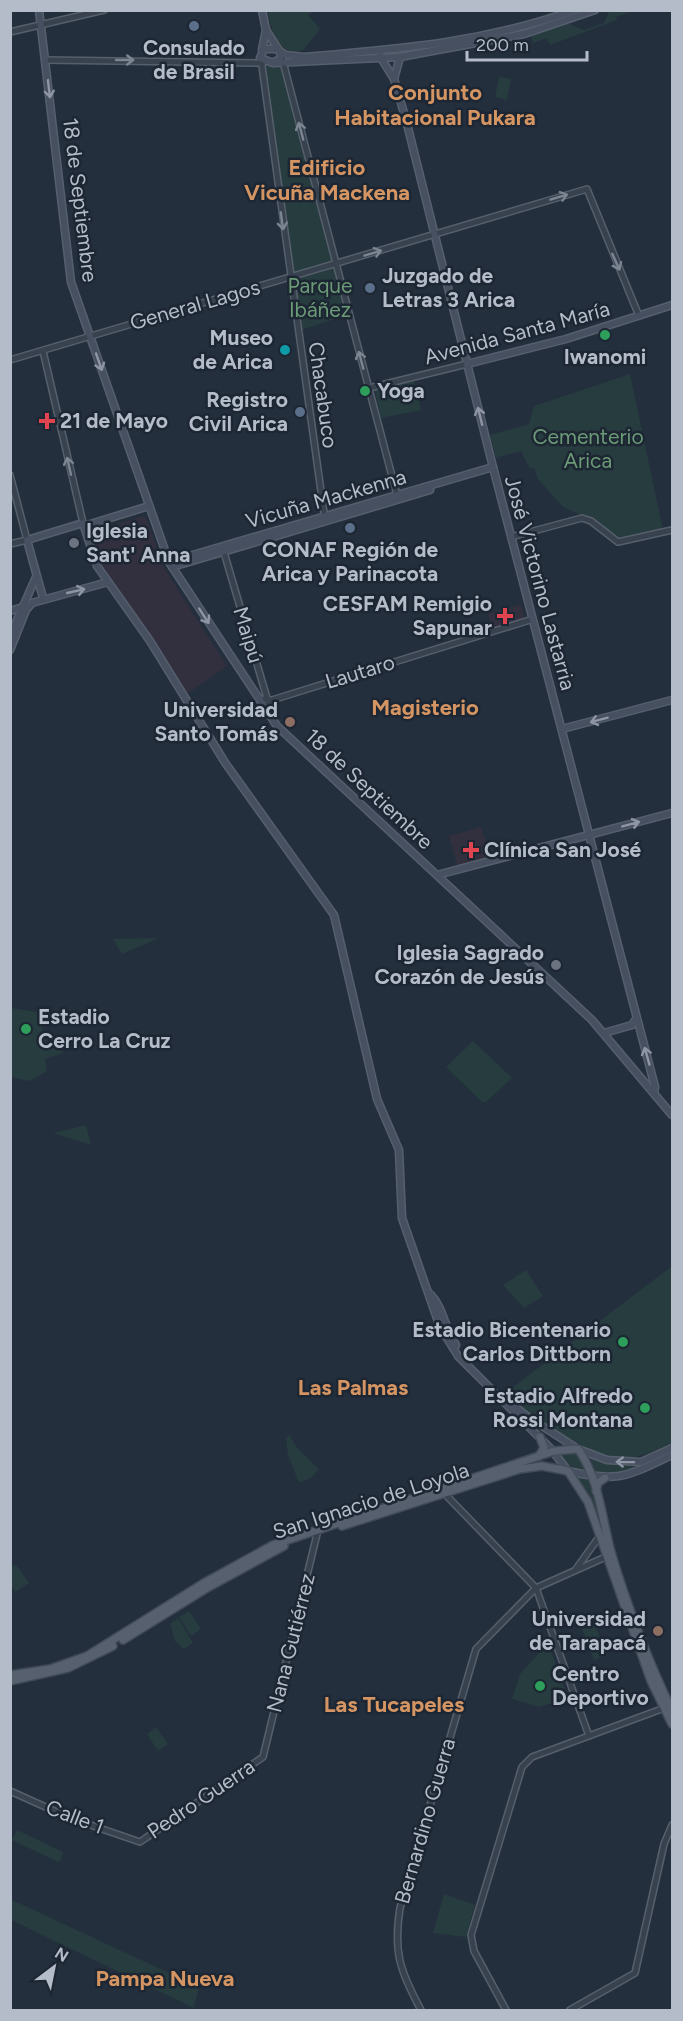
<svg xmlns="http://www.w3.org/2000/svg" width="683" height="2021" viewBox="0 0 683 2021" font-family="Figtree,sans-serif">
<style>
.medical{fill:#32303f}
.green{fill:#263c3f}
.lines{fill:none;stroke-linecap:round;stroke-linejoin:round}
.tertiary-casing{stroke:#565f6c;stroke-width:8}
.secondary-casing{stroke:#565f6c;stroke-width:9}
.primary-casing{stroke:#414a57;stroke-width:10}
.tertiary{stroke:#38414e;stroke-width:5}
.secondary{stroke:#465061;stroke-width:6}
.primary{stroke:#56606e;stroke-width:7}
.oneway{stroke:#7c8592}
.oneway2{stroke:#8e96a5}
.service-dot{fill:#5c6f8a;stroke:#1d2633;stroke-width:2}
.leisure-dot{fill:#2e9e5b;stroke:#1d2633;stroke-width:2}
.culture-dot{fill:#0f9aa8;stroke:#1d2633;stroke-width:2}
.health-dot{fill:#e0444e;stroke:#1d2633;stroke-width:2}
.worship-dot{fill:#6b7280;stroke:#1d2633;stroke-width:2}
.education-dot{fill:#8d6e63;stroke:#1d2633;stroke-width:2}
.labels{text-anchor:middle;stroke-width:5;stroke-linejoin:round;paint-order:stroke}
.poi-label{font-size:21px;font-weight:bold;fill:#b4bcc9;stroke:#1d2633;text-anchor:end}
.street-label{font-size:21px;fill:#b4bcc9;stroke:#1d2633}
.park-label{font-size:21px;fill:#6b9a76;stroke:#1d2633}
.neighbourhood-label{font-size:22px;font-weight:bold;fill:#d59563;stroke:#1d2633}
</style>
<rect width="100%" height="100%" fill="#242f3e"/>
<g class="medical">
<polygon points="143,516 146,518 164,568 227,666 184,696 103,573 96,555 91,533"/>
<polygon points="521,604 524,619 493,629 488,614"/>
<polygon points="481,827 491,858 458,868 449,836"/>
</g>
<g class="green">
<path d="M268,11H314L308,15L320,29L303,50C277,57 271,30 268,11Z"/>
<polygon points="609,11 633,11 616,17 617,20 550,45 546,38 533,43 531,36 567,23 584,30 604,23"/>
<polygon points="268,65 281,66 347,315 301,330 265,67"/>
<polygon points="499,77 511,79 507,100 495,97"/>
<polygon points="630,374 663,530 620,539 597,522 563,507 538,479 534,468 530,469 521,451 496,458 490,435 529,424 534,406"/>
<polygon points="414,380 421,410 381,418 375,391"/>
<polygon points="159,938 122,954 113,939"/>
<polygon points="11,1008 38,1012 47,1048 61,1046 63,1053 45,1059 47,1071 29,1081 11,1077"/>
<polygon points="473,1041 512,1078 486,1102 482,1102 446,1067"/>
<polygon points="86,1125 91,1145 53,1133"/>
<path d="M672,1266V1443C655,1450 639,1459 620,1458C590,1456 530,1416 509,1395L514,1391L512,1388Z"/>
<polygon points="526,1270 543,1296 524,1308 503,1285"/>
<polygon points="289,1435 298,1449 319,1469 312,1477 299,1483 288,1455 286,1438"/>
<path d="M672,1450V1453L619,1475L597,1474L589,1455C624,1470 639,1466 672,1450Z"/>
<polygon points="573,1451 580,1455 586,1470 584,1471 569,1465 560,1455 562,1452"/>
<polygon points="575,1474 589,1477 608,1552 593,1507"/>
<polygon points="16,1565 29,1583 15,1592 11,1585 10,1568"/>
<polygon points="189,1611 201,1629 191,1636 179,1617"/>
<polygon points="178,1618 193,1643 184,1649 175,1641 170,1624"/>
<polygon points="594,1623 607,1655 594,1660 582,1628"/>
<polygon points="548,1643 568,1698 539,1707 512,1699 520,1674"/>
<polygon points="156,1727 168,1744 158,1751 147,1734"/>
<polygon points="17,1830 63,1852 61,1860 58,1862 12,1840"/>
<polygon points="444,1894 475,1905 466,1937 433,1933"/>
<polygon points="10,1899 199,1987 194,2008 11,1920"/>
</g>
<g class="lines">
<g class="tertiary-casing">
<g id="tertiary">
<polyline points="10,32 104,10"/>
<polyline points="282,58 398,499"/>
<polyline points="261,59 325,520"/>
<polyline points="46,60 263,63"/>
<polyline points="43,351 83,523"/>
<polyline points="10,360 587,189 639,316"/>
<polyline points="369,388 467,364"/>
<polyline points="10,475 27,540 10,544"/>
<polyline points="511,537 582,518 591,521 618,542 672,530"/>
<polyline points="223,549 272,715"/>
<polyline points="259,699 272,700 533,619"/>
<polyline points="442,1491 536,1588 589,1736"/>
<polyline points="576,1569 599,1537"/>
<polyline points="10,1791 70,1818 140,1842 263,1757 318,1530"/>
<path d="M421,2010C400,1971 393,1952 400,1908L476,1649L536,1588L610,1555"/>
<polyline points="506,2010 474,1951 471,1935 522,1767 532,1757 667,1707"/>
<polyline points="570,2010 635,1973 664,1844 672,1825"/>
</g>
</g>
<g class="secondary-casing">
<g id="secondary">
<polyline points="39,10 71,282 169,562 277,726 592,1020 672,1115"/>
<polyline points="262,10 266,30 262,50"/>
<polyline points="266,30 281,54 280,59 274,62"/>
<polyline points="278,49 264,49 260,58 273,63 400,57 524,34 595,10"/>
<path d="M278,50L286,55L304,57C400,49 483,43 575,10"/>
<polyline points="380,52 381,58 394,79 406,120 494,471 655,1087 654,1093"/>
<polyline points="394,79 400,57"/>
<polyline points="467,364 566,339 672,305"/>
<polyline points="84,526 149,506"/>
<polyline points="169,562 493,467"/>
<polyline points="172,567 430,490"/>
<path d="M43,598L27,540L83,523L97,566L150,641L226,764L334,915L377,1099L399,1150L402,1218L440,1327L458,1356L551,1449L568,1471C619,1483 627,1476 672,1455"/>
<polyline points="10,611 23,607"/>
<polyline points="10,636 36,577"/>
<polyline points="10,650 26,610 32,603 108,582"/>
<polyline points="562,729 672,700"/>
<polyline points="437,875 672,813"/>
<polyline points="604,1033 632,1025 636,1019"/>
<path d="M430,1294C443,1306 445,1330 456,1345"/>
<polyline points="508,1401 528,1417 578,1449 607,1460 641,1462 672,1448"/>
</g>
</g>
<g class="primary-casing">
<g id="primary">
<polyline points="539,1456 544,1448 540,1437"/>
<polyline points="596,1491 598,1483 605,1478"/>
<polyline points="342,1526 520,1469 542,1466 568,1471 588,1502 651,1681 672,1724"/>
<polyline points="123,1640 207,1588 284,1546"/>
<path d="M10,1675L50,1669L87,1656L204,1583L273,1545L554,1451L578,1449C599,1478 602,1519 611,1552C625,1600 650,1666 672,1710"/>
<polyline points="10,1681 68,1668 113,1646"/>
</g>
</g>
<use href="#tertiary" class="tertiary"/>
<use href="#secondary" class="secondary"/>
<use href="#primary" class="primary"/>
</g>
<defs><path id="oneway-shaft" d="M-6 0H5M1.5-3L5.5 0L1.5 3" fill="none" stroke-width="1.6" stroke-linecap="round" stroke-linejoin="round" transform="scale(1.5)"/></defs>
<g class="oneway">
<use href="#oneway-shaft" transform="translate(125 60)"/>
<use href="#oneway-shaft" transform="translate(301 131) rotate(-105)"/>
<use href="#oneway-shaft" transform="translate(559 197) rotate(-17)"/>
<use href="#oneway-shaft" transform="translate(282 221) rotate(82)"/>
<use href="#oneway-shaft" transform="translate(373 253) rotate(-17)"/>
<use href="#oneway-shaft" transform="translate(616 262) rotate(66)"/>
<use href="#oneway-shaft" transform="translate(361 360) rotate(-105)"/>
<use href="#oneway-shaft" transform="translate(69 466) rotate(-103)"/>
</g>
<g class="oneway2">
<use href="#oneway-shaft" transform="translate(49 89) rotate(83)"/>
<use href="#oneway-shaft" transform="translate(99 362) rotate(71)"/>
<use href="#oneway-shaft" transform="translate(480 416) rotate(-104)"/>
<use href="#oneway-shaft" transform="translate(76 591) rotate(-13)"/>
<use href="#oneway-shaft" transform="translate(204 616) rotate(57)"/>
<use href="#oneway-shaft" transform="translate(599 720) rotate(165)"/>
<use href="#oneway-shaft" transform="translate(631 824) rotate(-15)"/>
<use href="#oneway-shaft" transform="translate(647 1056) rotate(-106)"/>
<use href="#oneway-shaft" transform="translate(625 1462) rotate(-179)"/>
</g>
<g class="service-dot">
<circle cx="194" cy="26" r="6"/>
<circle cx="370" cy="288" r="6"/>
<circle cx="300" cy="412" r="6"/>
<circle cx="350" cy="528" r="6"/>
</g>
<g class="leisure-dot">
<circle cx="605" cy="335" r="6"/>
<circle cx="365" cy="391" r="6"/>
<circle cx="26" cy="1029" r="6"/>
<circle cx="623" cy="1342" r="6"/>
<circle cx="645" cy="1408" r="6"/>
<circle cx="540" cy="1686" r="6"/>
</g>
<circle class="culture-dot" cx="285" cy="350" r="6"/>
<g class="health-dot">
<path d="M44 412h6v6h6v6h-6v6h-6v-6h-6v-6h6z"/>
<path d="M502 607h6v6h6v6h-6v6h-6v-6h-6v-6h6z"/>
<path d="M468 841h6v6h6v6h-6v6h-6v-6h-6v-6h6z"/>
</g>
<g class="worship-dot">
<circle cx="74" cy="543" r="6"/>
<circle cx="556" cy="965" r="6"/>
</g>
<g class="education-dot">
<circle cx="290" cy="722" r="6"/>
<circle cx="658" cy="1631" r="6"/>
</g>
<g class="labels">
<g class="poi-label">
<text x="194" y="55" text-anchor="middle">Consulado<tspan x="194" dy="24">de Brasil</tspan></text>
<text x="382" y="283" text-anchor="start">Juzgado de<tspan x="382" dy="24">Letras 3 Arica</tspan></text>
<text x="273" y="345">Museo<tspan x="273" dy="24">de Arica</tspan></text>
<text x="605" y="364" text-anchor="middle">Iwanomi</text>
<text x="377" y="398" text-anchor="start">Yoga</text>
<text x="288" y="407">Registro<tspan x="288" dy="24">Civil Arica</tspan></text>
<text x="60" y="428" text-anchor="start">21 de Mayo</text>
<text x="86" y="538" text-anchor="start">Iglesia<tspan x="86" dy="24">Sant' Anna</tspan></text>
<text x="350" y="557" text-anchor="middle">CONAF Región de<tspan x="350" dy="24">Arica y Parinacota</tspan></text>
<text x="492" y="611">CESFAM Remigio<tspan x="492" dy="24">Sapunar</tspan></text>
<text x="278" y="717">Universidad<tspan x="278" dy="24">Santo Tomás</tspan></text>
<text x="484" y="857" text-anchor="start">Clínica San José</text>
<text x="544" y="960">Iglesia Sagrado<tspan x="544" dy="24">Corazón de Jesús</tspan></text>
<text x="38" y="1024" text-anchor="start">Estadio<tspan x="38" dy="24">Cerro La Cruz</tspan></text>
<text x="611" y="1337">Estadio Bicentenario<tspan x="611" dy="24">Carlos Dittborn</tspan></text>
<text x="633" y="1403">Estadio Alfredo<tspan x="633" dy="24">Rossi Montana</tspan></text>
<text x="646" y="1626">Universidad<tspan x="646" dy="24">de Tarapacá</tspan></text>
<text x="552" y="1681" text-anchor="start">Centro<tspan x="552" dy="24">Deportivo</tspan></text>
</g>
<g class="street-label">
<text transform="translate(80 200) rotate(83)" y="7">18 de Septiembre</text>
<text transform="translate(195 305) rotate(-16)" y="7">General Lagos</text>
<text transform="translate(517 333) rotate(-15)" y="7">Avenida Santa María</text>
<text transform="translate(323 395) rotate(82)" y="7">Chacabuco</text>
<text transform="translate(326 499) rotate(-16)" y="7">Vicuña Mackenna</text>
<text transform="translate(540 583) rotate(75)" y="7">José Victorino Lastarria</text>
<text transform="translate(248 635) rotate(73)" y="7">Maipú</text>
<text transform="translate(360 672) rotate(-17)" y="7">Lautaro</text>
<text transform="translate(369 789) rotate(43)" y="7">18 de Septiembre</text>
<text transform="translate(371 1501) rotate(-18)" y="7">San Ignacio de Loyola</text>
<text transform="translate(291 1643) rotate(-76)" y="7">Nana Gutiérrez</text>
<text transform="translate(201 1799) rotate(-34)" y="7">Pedro Guerra</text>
<text transform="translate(75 1817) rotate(21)" y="7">Calle 1</text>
<text transform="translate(425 1821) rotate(-74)" y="7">Bernardino Guerra</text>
</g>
<g class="park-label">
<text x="320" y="293">Parque<tspan x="320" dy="24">Ibáñez</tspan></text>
<text x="588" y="444">Cementerio<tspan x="588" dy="24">Arica</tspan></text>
</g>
<g class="neighbourhood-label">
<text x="435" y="100">Conjunto<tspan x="435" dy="25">Habitacional Pukara</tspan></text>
<text x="327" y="175">Edificio<tspan x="327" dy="25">Vicuña Mackena</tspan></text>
<text x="425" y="715">Magisterio</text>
<text x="353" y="1395">Las Palmas</text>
<text x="394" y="1712">Las Tucapeles</text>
<text x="165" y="1986">Pampa Nueva</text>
</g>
</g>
<rect width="683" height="2021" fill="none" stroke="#b4bcc9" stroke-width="24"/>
<g transform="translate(54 1967) rotate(32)" stroke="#1d2633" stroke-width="4.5" paint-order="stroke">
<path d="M0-4.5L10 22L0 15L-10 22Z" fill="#b4bcc9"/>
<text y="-9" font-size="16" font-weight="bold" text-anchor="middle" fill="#b4bcc9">N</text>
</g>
<path d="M467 51v9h120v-9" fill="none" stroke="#b4bcc9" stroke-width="3"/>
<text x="476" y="51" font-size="18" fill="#b4bcc9" stroke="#1d2633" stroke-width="4.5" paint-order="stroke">200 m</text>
</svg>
